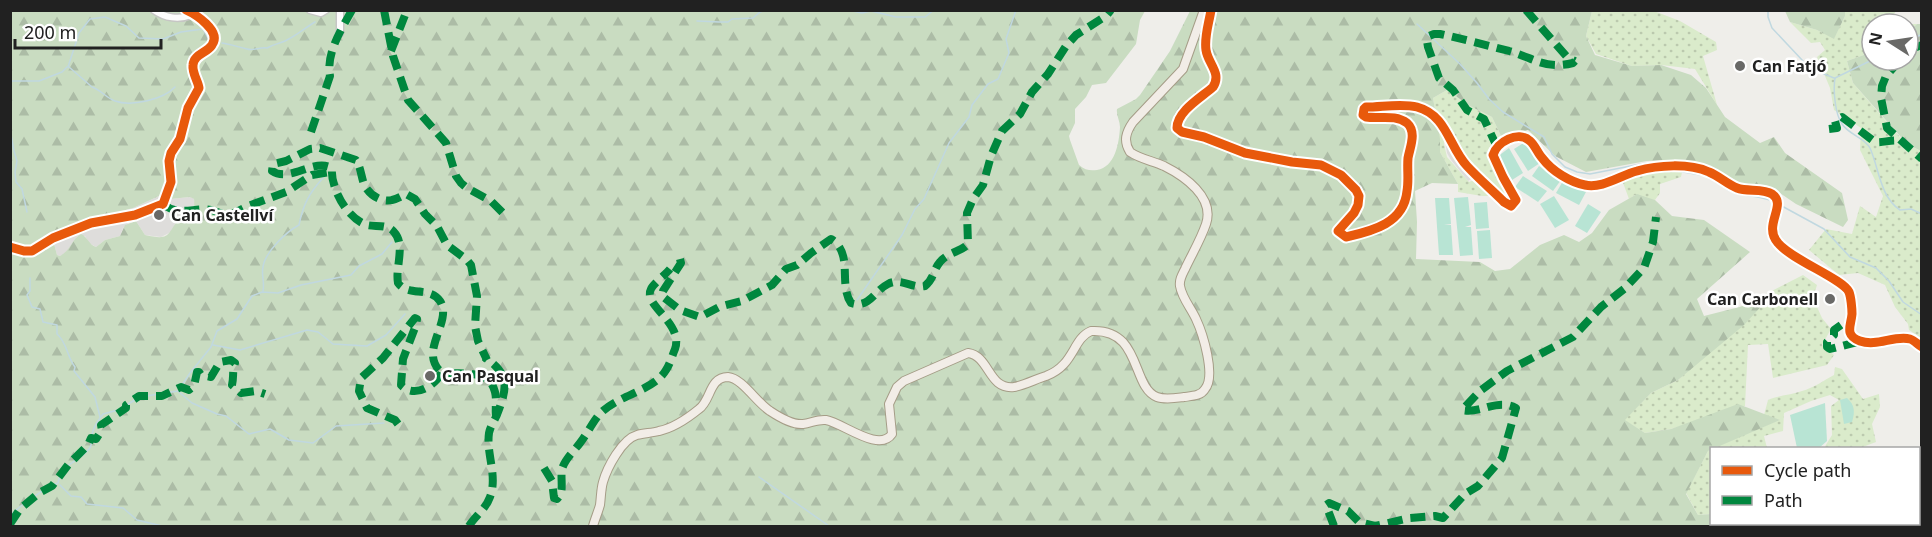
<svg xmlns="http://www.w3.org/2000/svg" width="1932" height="537" viewBox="0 0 1932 537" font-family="'Noto Sans',sans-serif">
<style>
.residential{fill:#dedddb}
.grass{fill:url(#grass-dots)}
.forest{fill:url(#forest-firs);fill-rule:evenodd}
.pitch{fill:#b8e4d4}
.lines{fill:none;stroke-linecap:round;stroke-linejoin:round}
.stream{stroke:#c0d8e0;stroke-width:1.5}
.minor-casing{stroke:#c6c6c4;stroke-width:9}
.major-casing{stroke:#a59d87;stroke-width:10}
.minor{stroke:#fdfcfc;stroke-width:6}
.major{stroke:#f2ede7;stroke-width:8}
.quiet{stroke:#00873e;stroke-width:8;stroke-dasharray:15 8;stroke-linecap:butt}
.cycleway-casing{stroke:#fff;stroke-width:13}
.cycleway{stroke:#e8590c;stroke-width:9}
.poi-dot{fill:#696967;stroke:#fff;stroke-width:2}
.labels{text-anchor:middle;stroke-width:5;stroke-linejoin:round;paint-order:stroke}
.poi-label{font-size:16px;font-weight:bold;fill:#212121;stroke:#fff;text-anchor:start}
</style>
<defs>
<pattern id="grass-dots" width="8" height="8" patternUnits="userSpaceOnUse" patternTransform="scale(1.5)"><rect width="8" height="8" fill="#daebcb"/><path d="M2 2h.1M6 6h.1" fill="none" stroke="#bbc9ae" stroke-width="1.8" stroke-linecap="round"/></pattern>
<pattern id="forest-firs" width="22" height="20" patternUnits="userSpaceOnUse" patternTransform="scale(1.5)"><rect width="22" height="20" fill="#c9dcc1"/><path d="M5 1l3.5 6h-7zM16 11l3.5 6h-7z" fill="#acbca6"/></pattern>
</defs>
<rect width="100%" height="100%" fill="#efeeea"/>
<g class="residential">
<polygon points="1447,132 1454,146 1477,175 1468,181 1451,160 1447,153 1446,146"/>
<polygon points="159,196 170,199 191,197 194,199 195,203 190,218 188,220 184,219 175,225 171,232 161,237 145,235 136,221 128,223 123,228 120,236 105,240 96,247 89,243 85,236 78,236 64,255 60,256 57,255 52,236 90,220 133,208"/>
</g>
<g class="grass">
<polygon points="1592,11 1654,11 1680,21 1716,42 1717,50 1703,56 1717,105 1695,69 1661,65 1632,66 1596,54 1586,36"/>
<polygon points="1845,11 1896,11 1894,14 1908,24 1917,24 1908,32 1908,24 1872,24 1872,52 1847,61 1853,83 1906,144 1921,151 1921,338 1909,330 1908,324 1895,307 1885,285 1858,273 1839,275 1809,250 1826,229 1852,234 1860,206 1876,217 1883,196 1860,150 1861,128 1834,110 1830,88 1817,57 1825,50 1820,42 1811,43 1790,22 1817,30 1834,38 1845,16"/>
<polygon points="1447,90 1470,106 1492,117 1502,138 1492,146 1490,154 1513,202 1508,202 1470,164 1446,120 1436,116 1433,98"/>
<polygon points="1438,123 1445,135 1444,144 1447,157 1469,182 1477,179 1493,196 1482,196 1458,192 1458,184 1440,152"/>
<polygon points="1647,172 1682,172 1681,177 1660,184 1660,193 1655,200 1635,195 1629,199 1622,180"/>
<polygon points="1803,275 1817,285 1813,298 1822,318 1831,329 1822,345 1834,355 1827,365 1773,378 1768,344 1748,345 1745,406 1671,429 1645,433 1624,420 1651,393 1678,380 1765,301 1738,308"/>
<path d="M1835,367L1842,369L1863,399L1879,394L1880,407L1872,424L1876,442L1860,448H1824L1832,435L1831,406L1839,400L1830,395L1811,401L1784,413L1783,431L1764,436L1767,448H1713L1779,420L1764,415L1768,400C1779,395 1791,395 1802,391C1813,388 1823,381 1834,375Z"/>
<polygon points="1711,449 1711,514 1698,515 1686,493 1708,451"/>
</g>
<g class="forest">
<path d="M10,11H1145L1140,20L1136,44L1106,83L1092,85L1086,97L1075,109V123L1069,136L1070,140L1079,165C1085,170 1090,171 1097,170C1115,167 1119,144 1120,127C1120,121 1116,115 1117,109L1136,99L1140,95L1170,51L1190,11H1592L1586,36L1595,55L1632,66L1661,65L1691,75L1706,88L1725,117L1760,143L1774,137L1785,153L1842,193L1848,220L1843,227L1796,204L1774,189L1738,184L1718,172L1695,165L1671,160L1647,161L1586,172L1555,156L1528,130L1502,138L1492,117L1470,106L1447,90L1433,98L1440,139V152L1458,184L1432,183L1415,191L1417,222L1416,259L1480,262L1495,271L1510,269L1540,245L1564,235L1579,242L1592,233L1609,210L1637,194L1655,200L1672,216L1704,220L1750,252L1697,299L1704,316L1767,300L1744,325L1678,380L1651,393L1625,420L1645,433L1671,429L1738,404L1780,420L1708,451L1686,494L1698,515L1711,514L1712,524H1837L1839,526H11ZM159,196L170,199L190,197L194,199C195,205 193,216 187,220L180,218C166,234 172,241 145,235L136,221L125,225L120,236L105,240L96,247C88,244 88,237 81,234C72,239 70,251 60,256L57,255L52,236L90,220L133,208Z"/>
<polygon points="1785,11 1845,11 1845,16 1834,39 1817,30 1790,22"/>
<polygon points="1917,24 1921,24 1921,151 1907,144 1853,83 1847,61 1872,52 1872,60 1908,60 1908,32"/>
</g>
<g class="pitch">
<polygon points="1525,142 1540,163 1528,171 1514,149"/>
<polygon points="1509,148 1523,173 1512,180 1497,157"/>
<polygon points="1539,166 1561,180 1553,191 1532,176"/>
<polygon points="1523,176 1547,191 1538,202 1515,187"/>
<polygon points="1563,181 1586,192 1579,205 1556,193"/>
<polygon points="1554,196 1569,220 1555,228 1540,204"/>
<polygon points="1468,197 1471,225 1465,227 1471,227 1473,255 1460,256 1454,198"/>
<polygon points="1435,198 1449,198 1451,224 1444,225 1451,225 1453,255 1439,255"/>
<polygon points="1487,202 1489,228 1476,229 1474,203"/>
<polygon points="1588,204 1601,212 1587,233 1575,226"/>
<polygon points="1490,230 1492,258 1479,259 1477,231"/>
<path d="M1847,398C1855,405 1855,412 1852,422L1844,424L1840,400Z"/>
<polygon points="1825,403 1827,441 1819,448 1797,448 1790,415"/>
</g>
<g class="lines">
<g class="stream">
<polyline points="848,10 862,13 871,11 896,17 925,17 934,10"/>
<polyline points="1768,10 1768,17 1772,28 1803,61 1812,69 1834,78"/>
<polyline points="697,21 719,22 728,22 732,19 753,18 760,12 766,10"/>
<polyline points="1417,24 1460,64 1477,83 1489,99 1503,112 1544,137 1552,154 1565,167 1577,172 1590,174 1646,163 1656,165"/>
<polyline points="1908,42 1922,34"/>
<path d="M222,43C230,44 238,47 247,49C253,51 260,47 267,48C274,44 278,44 285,41C296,36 305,28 315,22"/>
<polyline points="68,67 79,33 90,19 105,17 126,26 139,38 163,39 181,32 203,29 208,38"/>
<path d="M69,67L92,87C101,90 105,97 115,101C132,107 164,99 175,87"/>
<path d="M1835,78C1833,90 1835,114 1842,124C1849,135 1864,137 1870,148C1879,168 1880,197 1900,210L1911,209L1922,214"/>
<polyline points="1835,78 1872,60"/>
<polyline points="10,81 39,81 62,72 67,67"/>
<polyline points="10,130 14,151 17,161 15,172 16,182 22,189 27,212"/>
<polyline points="1666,169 1707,176 1728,190 1738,194 1758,197 1774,201"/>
<polyline points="1780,205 1824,229 1850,257 1876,268 1889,281 1903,302 1922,315"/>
<path d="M30,278V291L27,295L32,307L40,309L43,322L57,325V334C67,342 67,357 75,367L74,371L95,397L100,417"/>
<path d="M263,291C265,283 261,275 263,267C265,252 286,232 299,225C303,205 309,193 323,178"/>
<polyline points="857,300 902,235 915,209 924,199 949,143 969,117 972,105 988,84 998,79 1009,53 1006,39 1016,10"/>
<polyline points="213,345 240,350 307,330 318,332 333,344 367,346 386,335 405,314"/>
<polyline points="179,392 192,403 217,414 226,416 249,434 270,429 289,440 313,443 336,426 384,423"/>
<polyline points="759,477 829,526"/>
<polyline points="60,485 71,496 81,497 87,504 123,508 137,520 162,526"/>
<path d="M10,516C19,506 46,487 58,483C62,462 77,464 89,449C94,443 90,437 93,431C95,425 99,419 103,414L118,410L140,397L178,391L190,373L211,347L217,331L237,319L252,296L262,292L278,293L301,285L351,275L359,266L382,254L392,242"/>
</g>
<g class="minor-casing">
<g id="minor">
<path d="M154,10C165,18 179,20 191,15"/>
<polyline points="310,10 321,13 326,10"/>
<path d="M1211,10C1209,23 1204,37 1206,50C1208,64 1222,73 1213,87C1202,97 1177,111 1177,128L1182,132L1204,137L1245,153L1292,162L1321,165L1341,175L1356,190L1359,196L1358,205L1354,213L1338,231L1346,237C1373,231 1404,223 1407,191C1409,180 1407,169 1408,158C1410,147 1417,132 1407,123C1395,114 1380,119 1366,117L1363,115L1364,109L1366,107C1382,107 1402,103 1417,107C1447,115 1449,147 1467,166C1479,179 1492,190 1504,202L1511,206L1516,200L1503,177L1493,155C1497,142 1518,130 1530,141C1535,145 1538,154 1543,159C1552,171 1570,182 1585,185C1602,189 1621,175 1637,171C1658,165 1689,163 1709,172C1719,176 1727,184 1737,188C1747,192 1763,188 1772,194C1788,205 1762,225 1778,243C1792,260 1843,279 1849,292C1851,297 1852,309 1852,314C1851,326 1844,335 1860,341C1877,347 1894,335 1910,339C1914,340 1918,345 1922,347"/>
<polyline points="340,33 340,10"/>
<path d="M10,247L24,251H32L53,238L91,223L135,215L163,204L171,182L169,161L171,153L180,139L188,108L199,88C198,81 192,73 193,65C194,54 207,53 212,45C222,31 195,14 186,10"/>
</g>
</g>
<g class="major-casing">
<path id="major" d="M593,526C595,519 598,512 600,505C601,497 601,489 603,482C607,468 622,439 637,435C644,433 652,433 659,431C673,428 688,418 699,409C711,401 709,377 728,377C742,378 757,403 770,411C779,417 792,425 803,424C811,423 818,419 826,420C843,423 879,453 892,434L889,404L897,387L904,381L968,353C990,356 988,390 1014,387C1025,385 1036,379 1046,376C1075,365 1072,339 1091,331C1142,328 1131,387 1157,397C1165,400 1176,398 1184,397C1192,396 1201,396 1205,389C1216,376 1203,334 1196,319C1191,308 1182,298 1180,286C1179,280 1182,275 1185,269C1192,254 1201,239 1206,224C1215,197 1184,176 1164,166C1153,161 1140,159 1130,152C1123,141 1126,132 1133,122L1183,69L1204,10"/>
</g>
<use href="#minor" class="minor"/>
<use href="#major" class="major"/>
<g class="quiet">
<polyline points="384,10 393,56 408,100 446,143 456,176 461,183 467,188 491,201 503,213"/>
<polyline points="1526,10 1567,57 1575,61"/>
<polyline points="1908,50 1922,45"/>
<polyline points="391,51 407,10"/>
<polyline points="1900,60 1886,76 1882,86 1881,98 1887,128 1922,159"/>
<path d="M1829,129L1837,128L1835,121L1842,117L1875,142C1884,143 1891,139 1902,141"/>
<path d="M311,132L330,76C326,53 341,30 352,10"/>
<path d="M1497,147L1484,119L1467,110L1453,90L1439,78L1428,47L1427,41L1429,36L1434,34H1440C1463,39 1486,45 1509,51C1534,58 1545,70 1573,63L1575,61"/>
<path d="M163,204C179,217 194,207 211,210C218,212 223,215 230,215L248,206L286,192L312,175L331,172"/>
<path d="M680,259L681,263L663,291L662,296L680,310L700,317L719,307L742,301L772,285L786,269L797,265L811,253L831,239C854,253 838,284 851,303C869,309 874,291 888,284C901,277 912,289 925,286C934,279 933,270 940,262C948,252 961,252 968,244L967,213L973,199L983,185L991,156L1002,131L1020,114L1032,92L1048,74L1066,46L1076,35L1106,16L1111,10"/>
<polyline points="1841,325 1834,330 1834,335 1827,342 1827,347 1830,349 1861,341"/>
<path d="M439,370C420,349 453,321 440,301C430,286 408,297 398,283C395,267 406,245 394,232C388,224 376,227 367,225C347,219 330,187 332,168C313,158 290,183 272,171L273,164L286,161L310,149L320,148L356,160C361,168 361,176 364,184C368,194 381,203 392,200C397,199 402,196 406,194L415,199L425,214L437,226L447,245L467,260L471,265L477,296L475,326L478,341L487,360"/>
<path d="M398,424L395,420L367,408L359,391L361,378L383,358L415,318L417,319L416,325L403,359L401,385C414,399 435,386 442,372C460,376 489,367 495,392C497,400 495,408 496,416"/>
<path d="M544,468L552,481L554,498L557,499C565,492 560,480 562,469C565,459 574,451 580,443C587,434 591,425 598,416C615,395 653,392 666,370C670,364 672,356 675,349C684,323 642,305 651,289C653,284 665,275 670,269"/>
<path d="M10,524L20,509L39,493L52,486L68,465L88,445L91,438L96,439L102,430L101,425L126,408V405L139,396H162L181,387L189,390L194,386L197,372H199L201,375L211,377L220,362L231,360L235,363C232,371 234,377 232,385L241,393L256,391L265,394"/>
<path d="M469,526C475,516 486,509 490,497C498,476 486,454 489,433C491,424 496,419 498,412C508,386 509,373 484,357"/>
<path d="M1334,526L1326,505L1329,503L1348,511L1359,522L1375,526L1410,518L1435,516L1443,518L1465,494L1478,486L1502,458L1516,408C1496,398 1482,414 1462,410L1480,391L1507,371L1573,337L1601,307L1624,289L1644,268L1653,242L1656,217"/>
</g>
<g class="cycleway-casing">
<g id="cycleway">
<path d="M1211,10C1209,23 1204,37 1206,50C1208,64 1222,73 1213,87C1202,97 1177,111 1177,128L1182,132L1204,137L1245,153L1292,162L1321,165L1341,175L1356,190L1359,196L1358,205L1354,213L1338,231L1346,237C1373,231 1404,223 1407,191C1409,180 1407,169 1408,158C1410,147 1417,132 1407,123C1395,114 1380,119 1366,117L1363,115L1364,109L1366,107C1382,107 1402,103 1417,107C1447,115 1449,147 1467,166C1479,179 1492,190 1504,202L1511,206L1516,200L1503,177L1493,155C1497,142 1518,130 1530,141C1535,145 1538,154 1543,159C1552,171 1570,182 1585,185C1602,189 1621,175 1637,171C1658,165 1689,163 1709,172C1719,176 1727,184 1737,188C1747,192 1763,188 1772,194C1788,205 1762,225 1778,243C1792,260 1843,279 1849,292C1851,297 1852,309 1852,314C1851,326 1844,335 1860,341C1877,347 1894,335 1910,339C1914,340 1918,345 1922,347"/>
<path d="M10,247L24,251H32L53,238L91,223L135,215L163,204L171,182L169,161L171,153L180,139L188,108L199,88C198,81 192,73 193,65C194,54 207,53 212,45C222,31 195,14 186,10"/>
</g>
</g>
<use href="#cycleway" class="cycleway"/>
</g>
<g class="poi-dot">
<circle cx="1740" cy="66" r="6"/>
<circle cx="159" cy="215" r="6"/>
<circle cx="1830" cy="299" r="6"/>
<circle cx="430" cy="376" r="6"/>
</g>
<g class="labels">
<g class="poi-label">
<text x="1752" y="72">Can Fatjó</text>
<text x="171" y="221">Can Castellví</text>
<text x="1818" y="305" text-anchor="end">Can Carbonell</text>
<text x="442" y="382">Can Pasqual</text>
</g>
</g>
<rect width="1932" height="537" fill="none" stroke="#212121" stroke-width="24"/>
<rect x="1710" y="447" width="210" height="78" fill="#ffffff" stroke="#a6a6a6" stroke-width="1.5"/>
<rect x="1722" y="466" width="30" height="9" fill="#e8590c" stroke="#a6a6a6" stroke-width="1.5"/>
<text x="1764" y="477" font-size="18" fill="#212121">Cycle path</text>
<rect x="1722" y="496" width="30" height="9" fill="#00873e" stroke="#a6a6a6" stroke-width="1.5"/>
<text x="1764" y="507" font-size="18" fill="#212121">Path</text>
<g transform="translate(1890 42) rotate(282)"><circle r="28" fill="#ffffff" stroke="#a6a6a6" stroke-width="1.5"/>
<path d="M0-4.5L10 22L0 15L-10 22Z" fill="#696967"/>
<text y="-9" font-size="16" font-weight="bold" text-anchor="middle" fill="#212121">N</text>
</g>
<path d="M15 39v9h146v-9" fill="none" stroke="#212121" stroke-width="3"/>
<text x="24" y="39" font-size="18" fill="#212121" stroke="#ffffff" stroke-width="4.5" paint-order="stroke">200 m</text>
</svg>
